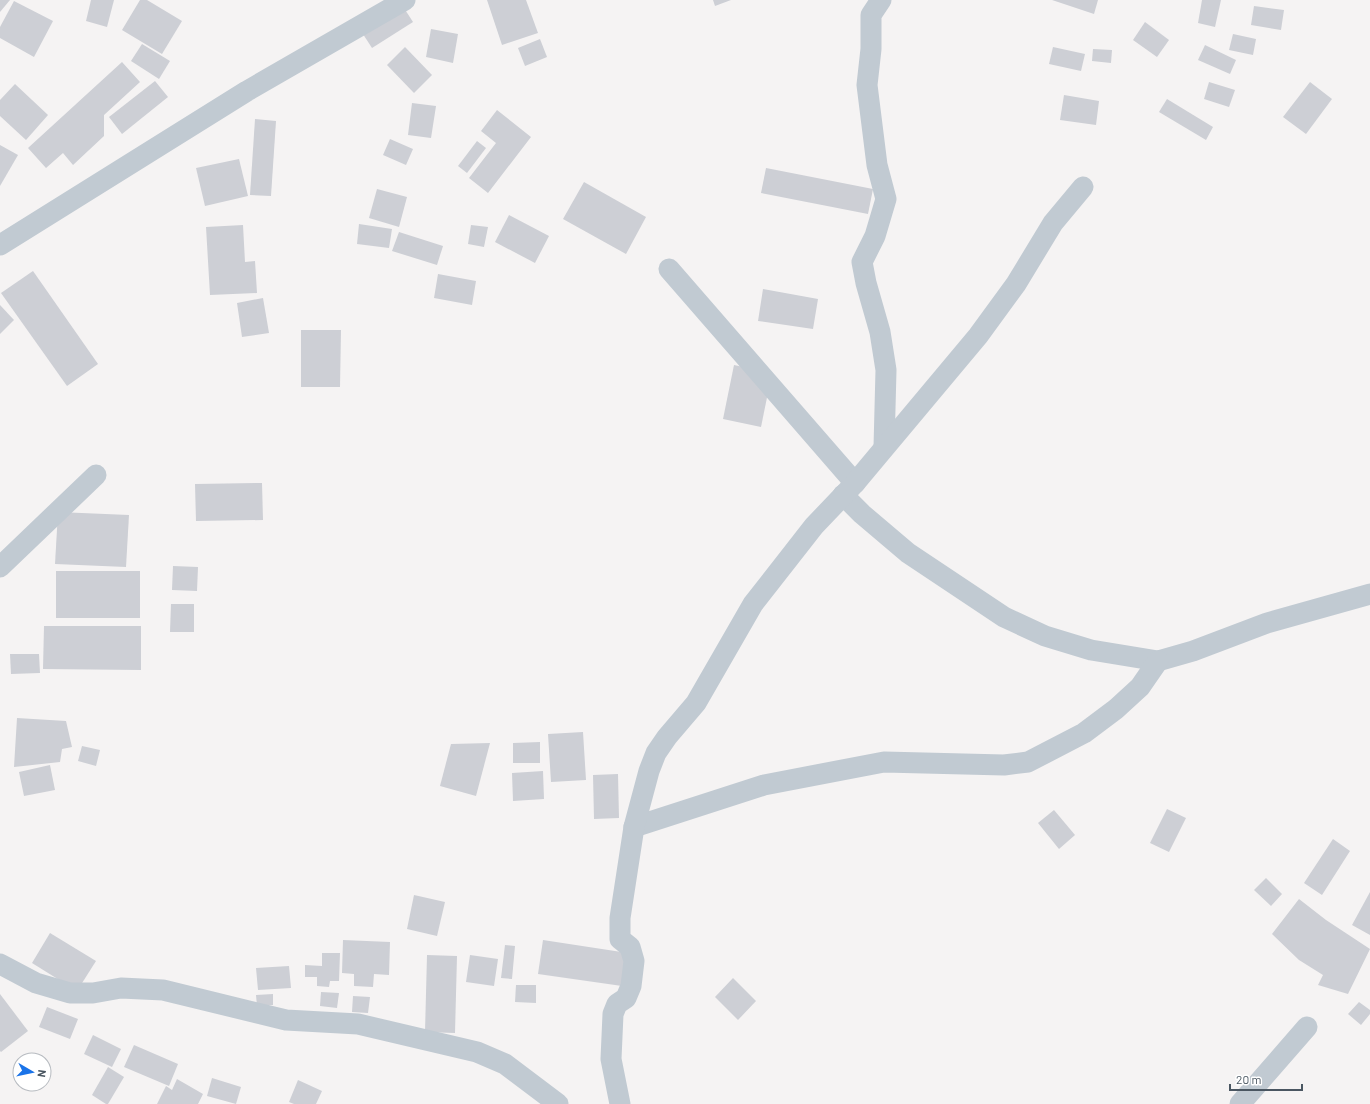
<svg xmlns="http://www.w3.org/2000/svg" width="1370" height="1104" viewBox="0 0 1370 1104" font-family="Barlow,sans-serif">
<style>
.building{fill:#cdcfd5}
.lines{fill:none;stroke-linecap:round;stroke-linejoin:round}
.minor{stroke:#c1cad2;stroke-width:21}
</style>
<rect width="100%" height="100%" fill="#f5f3f3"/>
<g class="building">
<polygon points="0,0 10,0 0,12"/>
<polygon points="91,0 114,0 107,27 86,21"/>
<polygon points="140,0 147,0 182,21 162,54 122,30"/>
<polygon points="487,0 526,0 538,33 502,45"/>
<polygon points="713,0 731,0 715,6"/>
<polygon points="1052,0 1098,0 1094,14"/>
<polygon points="1202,0 1221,0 1215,27 1198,23"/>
<polygon points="14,1 53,21 34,57 0,38 0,27"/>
<polygon points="402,5 413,22 372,48 361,31"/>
<polygon points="1254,6 1284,10 1281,30 1251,25"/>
<polygon points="1145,22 1169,40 1157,57 1133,40"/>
<polygon points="431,29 458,34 453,63 426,57"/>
<polygon points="1233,34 1256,39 1253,55 1229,50"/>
<polygon points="540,39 547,57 525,66 518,48"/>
<polygon points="142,44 170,61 159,79 131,61"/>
<polygon points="1205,45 1236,60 1230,74 1198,60"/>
<polygon points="405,47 432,75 414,93 387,65"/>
<polygon points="1053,47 1085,54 1081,71 1049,64"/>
<polygon points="1093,49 1112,50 1111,63 1092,61"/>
<polygon points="122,62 140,82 104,115 104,136 73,165 63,153 46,168 28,148"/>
<polygon points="155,81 168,97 122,134 109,117"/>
<polygon points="1209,82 1235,90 1229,107 1204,99"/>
<polygon points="1310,82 1332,99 1306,134 1283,117"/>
<polygon points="15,84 48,115 26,140 0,116 0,100"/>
<polygon points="1064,95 1099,101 1096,125 1060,120"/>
<polygon points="1167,99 1213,127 1206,140 1159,112"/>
<polygon points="412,103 436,106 431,138 408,135"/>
<polygon points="497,110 531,137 488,193 469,178 496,143 481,131"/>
<polygon points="255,119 276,121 271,196 250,195"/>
<polygon points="390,139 413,149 406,165 383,155"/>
<polygon points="477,141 486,148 467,173 458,166"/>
<polygon points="0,145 18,155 0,186"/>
<polygon points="239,159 248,196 205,206 196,168"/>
<polygon points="766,168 873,189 868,214 761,193"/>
<polygon points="584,182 646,217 626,254 563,219"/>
<polygon points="377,189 407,197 399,227 369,218"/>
<polygon points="509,215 549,236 535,263 495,242"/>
<polygon points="359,224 392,229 389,248 357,244"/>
<polygon points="243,225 245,262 255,261 257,293 210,295 206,227"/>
<polygon points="471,225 488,227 484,247 468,244"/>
<polygon points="399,232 443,246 437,265 392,251"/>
<polygon points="33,271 98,364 67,386 1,293"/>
<polygon points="438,274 476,281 472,305 434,298"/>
<polygon points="763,289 818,299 813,329 758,321"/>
<polygon points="263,298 269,333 242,337 237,303"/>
<polygon points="0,305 14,320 0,334"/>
<polygon points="301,330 341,330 340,387 301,387"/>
<polygon points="734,365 772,373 761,427 723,419"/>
<polygon points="262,483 263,520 196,521 195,484"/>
<polygon points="58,512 129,515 126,567 55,564"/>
<polygon points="173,566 198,567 197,591 172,590"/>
<rect x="56" y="571" width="84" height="47"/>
<polygon points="171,604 194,604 194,632 170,632"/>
<polygon points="44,626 141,626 141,670 43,669"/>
<polygon points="10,654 39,654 40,673 11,674"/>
<polygon points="17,718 66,721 72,747 62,749 60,762 14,767"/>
<polygon points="583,732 586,780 551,782 548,734"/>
<polygon points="540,742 540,763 513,763 513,743"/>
<polygon points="490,743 476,796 440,786 451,744"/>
<polygon points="82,746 100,750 96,766 78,761"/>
<polygon points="50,765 55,790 24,796 19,772"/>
<polygon points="543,771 544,799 513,801 512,773"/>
<polygon points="618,774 619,818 594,819 593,775"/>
<polygon points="1167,809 1186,818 1169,852 1150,843"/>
<polygon points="1054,810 1075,835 1059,849 1038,823"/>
<polygon points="1333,839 1350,851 1322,895 1304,883"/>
<polygon points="1266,878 1282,894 1271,906 1254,890"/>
<polygon points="1370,892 1370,935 1352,925"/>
<polygon points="414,895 445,902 437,936 407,929"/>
<polygon points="1299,899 1326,920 1370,949 1348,994 1318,985 1323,975 1299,960 1272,934"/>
<polygon points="50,933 96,961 77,991 32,963"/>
<polygon points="343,940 390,942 389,975 374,974 373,987 354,986 354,974 342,973"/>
<polygon points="543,940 641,955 636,988 538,974"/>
<polygon points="505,945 515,946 512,979 501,978"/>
<polygon points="322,953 340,953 339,981 330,981 329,987 317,986 317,977 305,977 305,965 322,966"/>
<polygon points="427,955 457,956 455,1033 425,1032"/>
<polygon points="470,955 498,959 494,986 466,982"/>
<polygon points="289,966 291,988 258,990 256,968"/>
<polygon points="733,978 756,1001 738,1020 715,997"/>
<polygon points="516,985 536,985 536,1003 515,1002"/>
<polygon points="321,992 339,993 337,1008 320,1006"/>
<polygon points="0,994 28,1031 1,1052 0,1051"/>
<polygon points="273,994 273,1005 257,1006 256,995"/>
<polygon points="353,996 370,997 368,1013 352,1012"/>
<polygon points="1359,1002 1370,1010 1370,1014 1361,1025 1348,1014"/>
<polygon points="47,1007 78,1019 70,1039 39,1027"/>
<polygon points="93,1035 121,1049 112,1067 84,1054"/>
<polygon points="134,1045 178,1064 169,1086 124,1067"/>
<polygon points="108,1067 124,1077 108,1104 106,1104 92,1095"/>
<polygon points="212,1078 241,1087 236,1104 207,1096"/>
<polygon points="177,1079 203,1094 198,1104 157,1104 166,1086 172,1090"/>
<polygon points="298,1080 322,1091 316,1104 294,1104 289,1102"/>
</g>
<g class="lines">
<g class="minor">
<polyline points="881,0 871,15 871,49 867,85 877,165 886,199 875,236 862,262 866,283 880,332 886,370 884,447"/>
<polyline points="0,245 247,91 405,0"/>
<polyline points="669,269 855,483"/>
<polyline points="843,495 862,514 908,553 1004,617 1045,636 1091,650 1158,661 1193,651 1267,623 1370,594"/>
<polyline points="0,567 96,475"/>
<polyline points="634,827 764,785 884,762 1004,765 1028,762 1084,733 1116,709 1140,687 1158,661"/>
<polyline points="0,964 36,983 70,993 93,993 121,988 163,990 286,1020 358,1024 477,1052 505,1064 558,1104"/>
<polyline points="620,1104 611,1059 613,1014 617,1004 626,998 631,986 634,961 630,947 620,939 620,918 634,827 649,771 656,753 667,737 696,703 753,604 814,526 855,483 978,336 1016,284 1053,223 1083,187"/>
<polyline points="1240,1104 1307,1027"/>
</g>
</g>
<g transform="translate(32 1072) rotate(99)"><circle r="19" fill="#ffffff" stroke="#b7bbc0"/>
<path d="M0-3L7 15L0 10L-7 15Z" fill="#1a73e8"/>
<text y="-6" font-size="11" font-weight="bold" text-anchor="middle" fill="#4a5661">N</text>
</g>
<path d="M1230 1084v6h72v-6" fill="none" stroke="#4a5661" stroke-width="2"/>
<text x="1236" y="1084" font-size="12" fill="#4a5661" stroke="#ffffff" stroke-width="3" paint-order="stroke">20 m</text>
</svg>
